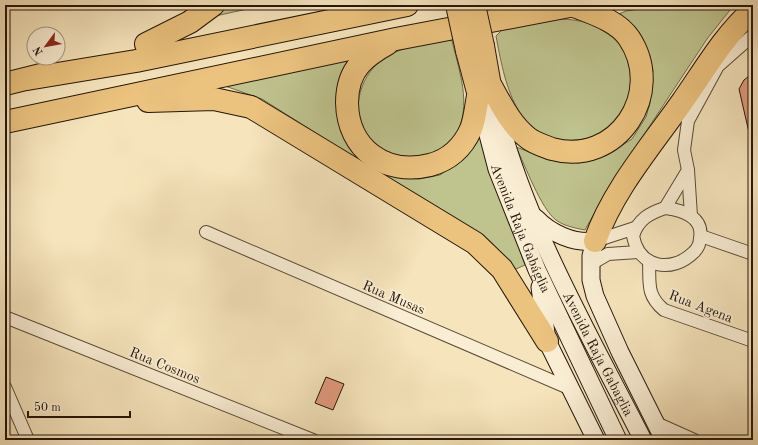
<svg xmlns="http://www.w3.org/2000/svg" width="758" height="445" viewBox="0 0 758 445" font-family="'Old Standard TT',serif">
<style>
.green{fill:#bfc38e;stroke:#726c4c}
.building{fill:#e39b7f;stroke:#241509}
.lines{fill:none;stroke-linecap:round;stroke-linejoin:round}
.minor-casing{stroke:#584936;stroke-width:14}
.secondary-casing{stroke:#241509;stroke-width:19}
.trunk-casing{stroke:#241509;stroke-width:22}
.motorway-casing{stroke:#241509;stroke-width:24}
.minor{stroke:#f9edd3;stroke-width:12}
.secondary{stroke:#f9edd3;stroke-width:17}
.trunk{stroke:#ebc27e;stroke-width:20}
.motorway{stroke:#ebc27e;stroke-width:22}
.trunk-bridge-casing{stroke:#241509;stroke-width:22;stroke-linecap:butt}
.trunk-bridge{stroke:#ebc27e;stroke-width:20}
.labels{text-anchor:middle;stroke-width:3.5;stroke-linejoin:round;paint-order:stroke}
.street-label{font-size:14px;fill:#241509;stroke:#f9edd3}
</style>
<rect width="100%" height="100%" fill="#f6e4bc"/>
<filter id="stains"><feTurbulence type="fractalNoise" baseFrequency=".005" numOctaves="4"/><feColorMatrix values="0 0 0 0 .2 0 0 0 0 .09 0 0 0 0 .02 0 0 0 .5 -.17"/></filter>
<radialGradient id="worn" r=".72"><stop offset=".6" stop-color="#630" stop-opacity="0"/><stop offset="1" stop-color="#630" stop-opacity=".3"/></radialGradient>
<g class="green">
<polygon points="226,5 266,5 215,16"/>
<path d="M669,5H734L707,39L606,192L585,230C575,228 564,226 556,220C541,209 525,165 516,147L551,160L579,163L608,154L632,139L646,117L650,103L653,70L645,44L639,32L619,14L626,11Z"/>
<path d="M558,19C602,19 637,41 631,90C629,101 622,117 613,125C602,135 590,139 575,140C516,147 504,79 496,36L506,26Z"/>
<path d="M447,39L452,41C460,74 475,114 450,142C442,151 433,155 421,156C416,157 411,159 406,158C400,158 380,151 374,148C371,146 368,139 366,136C349,110 361,72 386,57C403,46 428,44 447,39Z"/>
<polygon points="346,61 348,64 336,99 339,124 391,175 403,178 419,179 440,175 450,168 479,136 525,265 516,269 466,228 262,99 225,86"/>
</g>
<g class="building">
<polygon points="753,73 753,150 739,89 744,80"/>
<polygon points="326,377 344,384 333,410 315,403"/>
</g>
<g class="lines">
<g class="minor-casing">
<g id="minor">
<path d="M665,208C682,210 704,217 700,238C700,243 698,248 694,252C672,274 639,268 633,236C638,219 650,213 665,208Z"/>
<polyline points="665,208 688,170"/>
<polyline points="691,216 688,170 684,150 688,121 718,66 753,35"/>
<polyline points="206,232 571,389"/>
<polyline points="701,236 753,254"/>
<polyline points="595,241 635,228"/>
<path d="M649,262C650,283 646,295 664,310L753,341"/>
<polyline points="591,264 608,254 638,252"/>
<polyline points="5,317 313,440"/>
<polyline points="5,387 28,440"/>
<polyline points="656,423 694,440"/>
</g>
</g>
<g class="secondary-casing">
<g id="secondary">
<path id="s1" d="M479,100L497,169L537,270L618,440"/>
<path id="s2" d="M494,100C523,221 587,330 643,440"/>
<path d="M536,218C550,233 574,244 595,241L591,256V280L595,296L620,352L664,440"/>
<polyline points="540,287 547,341 596,440"/>
</g>
</g>
<g class="trunk-casing">
<g id="trunk">
<polyline points="484,46 491,86"/>
<polyline points="466,51 478,96"/>
</g>
</g>
<g class="motorway-casing">
<g id="motorway">
<polyline points="146,44 190,22 213,5"/>
<path d="M387,44C378,49 368,55 360,64C351,74 347,89 347,103C348,149 385,176 430,165C449,160 463,147 471,129C475,119 476,106 478,96"/>
<polyline points="27,79 136,61 407,5"/>
<polyline points="5,84 41,75"/>
<path d="M491,86C501,104 511,125 528,138C534,143 544,146 552,149C617,167 666,93 629,38C617,20 591,13 572,5"/>
<polyline points="148,101 214,99 251,107 475,243 502,269 547,341"/>
<polyline points="5,122 396,39 575,5"/>
<path d="M595,241C613,190 651,146 682,102C704,71 724,35 753,10"/>
</g>
</g>
<use href="#minor" class="minor"/>
<use href="#secondary" class="secondary"/>
<use href="#trunk" class="trunk"/>
<use href="#motorway" class="motorway"/>
<g class="trunk-bridge-casing">
<g id="trunk-bridge">
<polyline points="456,5 466,51"/>
<polyline points="475,5 484,46"/>
</g>
</g>
<use href="#trunk-bridge" class="trunk-bridge"/>
</g>
<g class="labels">
<g class="street-label">
<text dy="5" stroke="none"><textPath href="#s1" startOffset="135">Avenida Raja Gabáglia</textPath></text>
<text transform="translate(394 297) rotate(23)" y="5">Rua Musas</text>
<text transform="translate(701 306) rotate(21)" y="5">Rua Agena</text>
<text dy="5" stroke="none"><textPath href="#s2" startOffset="275">Avenida Raja Gabaglia</textPath></text>
<text transform="translate(165 365) rotate(22)" y="5">Rua Cosmos</text>
</g>
</g>
<rect width="758" height="445" fill="none" stroke="#f6e4bc" stroke-width="20"/>
<rect x="6" y="6" width="746" height="433" fill="none" stroke="#241509" stroke-width="2"/>
<rect x="10" y="10" width="738" height="425" fill="none" stroke="#241509"/>
<g transform="translate(46 46) rotate(238)"><circle r="19" fill="#f9edd3" stroke="#a49782"/>
<path d="M0-3L7 15L0 10L-7 15Z" fill="#8f2418"/>
<text y="-6" font-size="11" font-weight="bold" text-anchor="middle" fill="#241509">N</text>
</g>
<path d="M28 411v6h102v-6" fill="none" stroke="#241509" stroke-width="2"/>
<text x="34" y="411" font-size="12" fill="#241509" stroke="#f9edd3" stroke-width="3" paint-order="stroke">50 m</text>
<rect width="100%" height="100%" filter="url(#stains)"/>
<rect width="100%" height="100%" fill="url(#worn)"/>
</svg>
